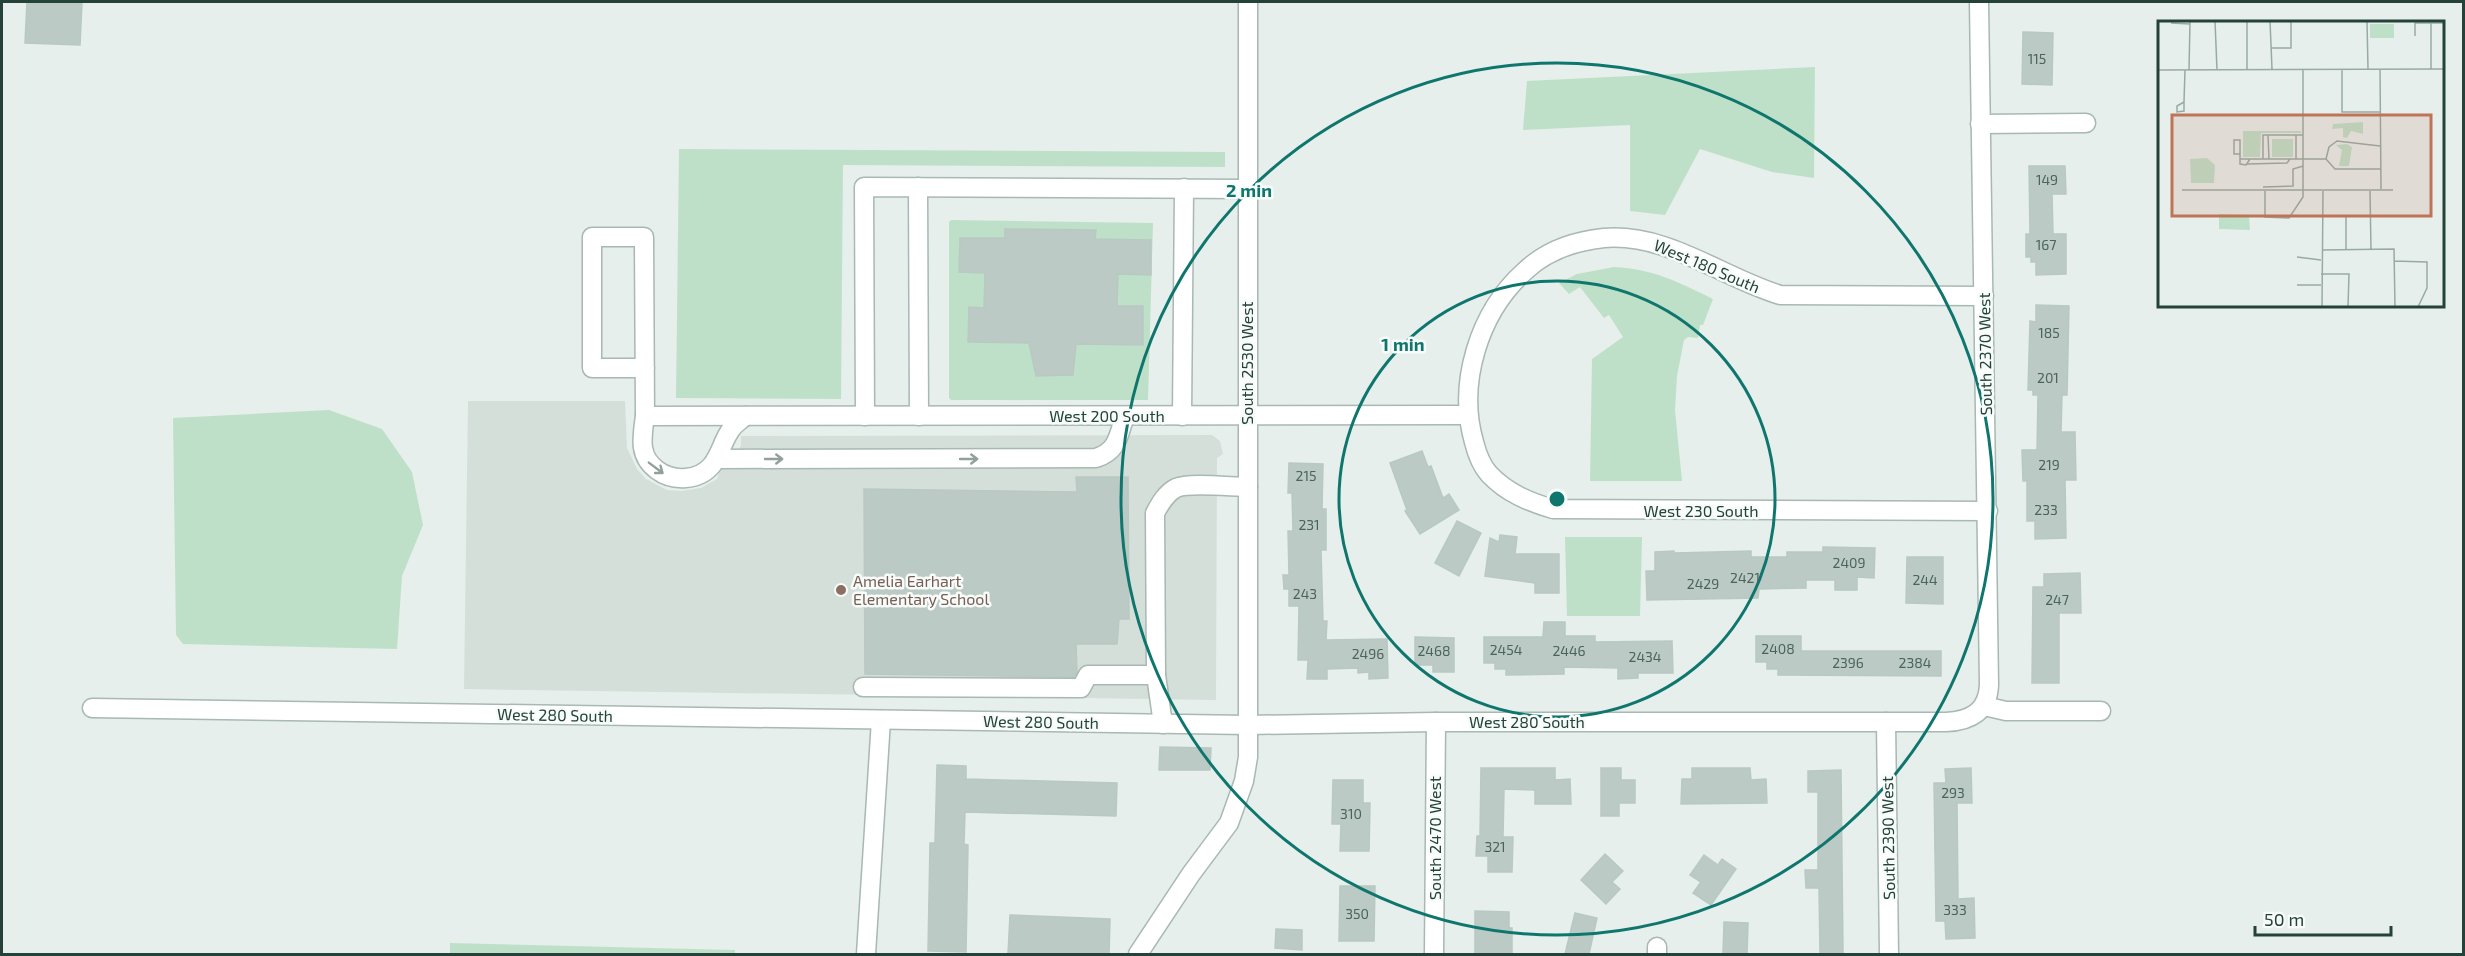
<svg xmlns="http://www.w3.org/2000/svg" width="2465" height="956" viewBox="0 0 2465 956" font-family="'Exo 2',sans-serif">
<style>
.built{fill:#d4dfda}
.green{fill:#bfe0c8}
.building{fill:#bbcac4;stroke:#b8c9c2;stroke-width:1.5}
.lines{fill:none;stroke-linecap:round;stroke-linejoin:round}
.minor-casing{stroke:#a8b8b2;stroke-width:21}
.minor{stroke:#fff;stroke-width:18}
.oneway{stroke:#92a09c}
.ring{fill:none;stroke:#0f766e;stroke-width:3}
.education-dot{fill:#8d6e63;stroke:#f7fbf9;stroke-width:2}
.labels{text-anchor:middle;stroke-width:5;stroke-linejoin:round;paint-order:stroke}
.number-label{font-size:14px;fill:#4a645c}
.street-label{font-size:16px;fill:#24423a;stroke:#f7fbf9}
.education-label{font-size:16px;fill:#785e54;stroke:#f7fbf9;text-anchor:start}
.inset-road{fill:none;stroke:#98aaa4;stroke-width:1.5}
.view{fill:#c07456;fill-opacity:0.15;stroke:#c07456;stroke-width:3}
.inset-edge{fill:none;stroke:#24423a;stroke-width:3}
.centre{fill:#0f766e;stroke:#f7fbf9;stroke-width:3}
.ring-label{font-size:18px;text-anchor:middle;font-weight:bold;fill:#0f766e;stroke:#f7fbf9;stroke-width:5;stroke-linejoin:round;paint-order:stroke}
</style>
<rect width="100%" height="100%" fill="#e6efeb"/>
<polygon class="built" points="468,401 625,401 627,448 637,469 646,479 667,490 682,491 701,488 717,479 727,449 739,449 741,445 741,436 1212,435 1220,441 1223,454 1217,458 1216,700 464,689"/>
<g class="green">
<polygon points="1815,67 1814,178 1772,172 1700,149 1665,215 1630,211 1630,125 1523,130 1527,81"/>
<polygon points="679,149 1225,152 1225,167 843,165 841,399 676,398"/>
<polygon points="951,220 1153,223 1148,400 951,400 949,398 949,222"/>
<path d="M1614,267C1654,269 1678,282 1713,299L1703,325H1700L1698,338L1688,337L1684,340L1677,376L1675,410L1682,481H1590L1592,359L1623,337L1609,315L1604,318L1580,287L1569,294L1559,283L1577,274Z"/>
<polygon points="329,410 382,429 412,472 423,525 402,576 397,649 183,644 176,635 173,418"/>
<polygon points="1565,537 1642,537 1640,616 1567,616"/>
<polygon points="450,943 735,950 735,954 450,954"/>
</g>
<g class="building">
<polygon points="27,2 82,2 80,45 25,43"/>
<polygon points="2023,32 2053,33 2052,85 2022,84"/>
<polygon points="2029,166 2065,166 2066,194 2052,194 2053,234 2066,234 2066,274 2036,275 2036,262 2031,262 2031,257 2026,257 2026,234 2030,234"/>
<polygon points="1005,229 1096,230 1095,239 1151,240 1151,275 1118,274 1117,306 1143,306 1143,345 1076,344 1073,375 1036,376 1029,343 968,342 969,307 984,308 985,273 959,272 960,238 1005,238"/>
<polygon points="2036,305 2069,306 2067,395 2062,395 2061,432 2075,432 2076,480 2065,480 2066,538 2035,539 2035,521 2027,521 2027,481 2023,481 2022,450 2037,450 2038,395 2033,395 2033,390 2028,390 2030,321 2036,322"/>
<polygon points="1422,451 1428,467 1431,466 1443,498 1449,494 1459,510 1420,534 1405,511 1407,510 1390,463"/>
<polygon points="1289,463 1323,464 1322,509 1326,509 1326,550 1321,550 1323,621 1327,621 1326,640 1387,639 1388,678 1369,679 1369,672 1358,673 1358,668 1327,669 1327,679 1307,679 1308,660 1298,660 1299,606 1289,606 1289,589 1284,589 1283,575 1289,575 1288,531 1293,531 1292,493 1288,493"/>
<polygon points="1076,477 1128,477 1129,619 1119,619 1117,644 1076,644 1077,672 1074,677 865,674 864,489 1077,492"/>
<polygon points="1457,521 1481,533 1459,576 1435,563"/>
<polygon points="1500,535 1517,537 1515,554 1559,554 1559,593 1535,593 1535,583 1485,576 1490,538 1499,542"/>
<polygon points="1823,547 1875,548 1874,578 1857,577 1857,590 1835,590 1835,580 1806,580 1806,588 1759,589 1758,598 1647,600 1646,571 1655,571 1655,552 1674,551 1674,553 1751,551 1751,557 1787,557 1787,552 1823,552"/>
<polygon points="1907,557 1943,557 1943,604 1906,603"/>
<polygon points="2080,573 2081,613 2059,613 2059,683 2032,683 2033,587 2044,587 2044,574"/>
<polygon points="1544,622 1565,622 1565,636 1595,636 1595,642 1672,641 1673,673 1638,673 1638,678 1618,679 1618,668 1564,667 1564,674 1506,675 1506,669 1495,669 1495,663 1484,663 1484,637 1543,637"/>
<polygon points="1756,636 1801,636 1801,651 1941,651 1941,676 1778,675 1778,669 1767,669 1767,662 1756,662"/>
<polygon points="1415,637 1454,638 1454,672 1433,672 1433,665 1415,665"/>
<polygon points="1160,747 1211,748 1210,770 1159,770"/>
<polygon points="937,765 966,766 966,779 1117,783 1116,816 965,812 964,844 968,845 966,952 928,951 930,843 935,843"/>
<polygon points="1481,768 1555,768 1555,780 1570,779 1571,804 1535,804 1535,790 1504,789 1503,837 1513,837 1512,872 1488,872 1488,856 1476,856 1477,836 1480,836"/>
<polygon points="1601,768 1621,768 1621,780 1635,780 1635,803 1619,803 1619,816 1601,816"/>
<polygon points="1692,768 1750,768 1751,780 1766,779 1767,803 1681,804 1682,779 1692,779"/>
<polygon points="1971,768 1972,803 1957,803 1958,899 1974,898 1975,938 1946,939 1945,921 1936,921 1934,783 1946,783 1945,769"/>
<polygon points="1841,770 1843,954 1820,954 1819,888 1806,888 1805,870 1818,870 1818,792 1808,792 1808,771"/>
<polygon points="1333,780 1363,780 1363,803 1370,803 1369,851 1340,851 1341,824 1332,824"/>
<polygon points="1605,854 1623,871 1612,882 1620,889 1606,904 1581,880"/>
<polygon points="1704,855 1718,865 1722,859 1736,869 1711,905 1693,893 1701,882 1690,875"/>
<polygon points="1340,886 1375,886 1374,941 1339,941"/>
<polygon points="1475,911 1509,912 1509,928 1512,928 1512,954 1475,954"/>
<polygon points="1575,913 1597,918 1589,954 1565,954"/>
<polygon points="1010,915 1110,919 1109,954 1008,954"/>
<polygon points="1724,922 1748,923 1747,954 1723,954"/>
<polygon points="1276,929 1302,930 1302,950 1275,948"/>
</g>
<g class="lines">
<g class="minor-casing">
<g id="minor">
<polyline points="1980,124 2086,123"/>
<polyline points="918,187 919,416"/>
<path d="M1984,296L1780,295C1721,277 1668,233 1604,238C1575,241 1546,251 1525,271C1479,312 1457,383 1474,442C1477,454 1481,465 1489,474C1507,493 1529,502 1553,509L1988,511"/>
<path d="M645,368H592V237H644L645,416C642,438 638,456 657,470C673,482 699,481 712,465C721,454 723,439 732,428C735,424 741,420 745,416"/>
<polyline points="645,416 1468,415"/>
<polyline points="865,416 864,187 1247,189"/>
<polyline points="1182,416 1184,188"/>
<path d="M716,459L1096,458C1118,451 1118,436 1125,416"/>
<polyline points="1156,675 1163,724"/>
<path d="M863,687L1081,688L1088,675H1156L1155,513C1160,504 1166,493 1176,488C1189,482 1232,487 1248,487"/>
<polyline points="1984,706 2006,711 2101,711"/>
<path d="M92,708L1248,725L1436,722H1946C1971,721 1988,711 1989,685L1979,2"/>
<polyline points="1886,722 1889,954"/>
<polyline points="866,954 881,720"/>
<polyline points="1138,954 1191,874 1229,823 1244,781 1248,757 1248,2"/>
<polyline points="1434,954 1436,722"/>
<polyline points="1657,954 1657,947"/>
</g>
</g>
<use href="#minor" class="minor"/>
</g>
<defs><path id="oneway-shaft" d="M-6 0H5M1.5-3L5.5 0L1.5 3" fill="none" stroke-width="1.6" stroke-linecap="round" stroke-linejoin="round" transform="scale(1.5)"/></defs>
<g class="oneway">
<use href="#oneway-shaft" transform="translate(774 459)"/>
<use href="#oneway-shaft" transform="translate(969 459)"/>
<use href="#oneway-shaft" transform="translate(656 468) rotate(37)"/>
</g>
<g class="ring">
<circle cx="1557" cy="499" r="218"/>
<circle cx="1557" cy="499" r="436"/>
</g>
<circle class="education-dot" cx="841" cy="590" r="6"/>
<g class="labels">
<g class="number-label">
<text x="2037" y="64">115</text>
<text x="2047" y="185">149</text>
<text x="2046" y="250">167</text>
<text x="2049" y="338">185</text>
<text x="2048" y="383">201</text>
<text x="2049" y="470">219</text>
<text x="1306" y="481">215</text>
<text x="2046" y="515">233</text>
<text x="1309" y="530">231</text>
<text x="1849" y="568">2409</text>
<text x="1745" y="583">2421</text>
<text x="1925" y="585">244</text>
<text x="1703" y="589">2429</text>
<text x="1305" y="599">243</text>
<text x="2057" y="605">247</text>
<text x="1778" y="654">2408</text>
<text x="1506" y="655">2454</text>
<text x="1434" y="656">2468</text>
<text x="1569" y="656">2446</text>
<text x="1368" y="659">2496</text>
<text x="1645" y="662">2434</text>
<text x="1848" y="668">2396</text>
<text x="1915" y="668">2384</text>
<text x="1953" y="798">293</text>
<text x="1351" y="819">310</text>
<text x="1495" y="852">321</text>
<text x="1955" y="915">333</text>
<text x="1357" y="919">350</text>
</g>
<g class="street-label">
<text transform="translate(1707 266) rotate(23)" y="6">West 180 South</text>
<text transform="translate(1985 354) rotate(-91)" y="6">South 2370 West</text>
<text transform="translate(1247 363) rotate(-90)" y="6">South 2530 West</text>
<text x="1107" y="422">West 200 South</text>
<text x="1701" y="517">West 230 South</text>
<text transform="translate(555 715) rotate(1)" y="6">West 280 South</text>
<text transform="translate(1041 722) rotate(1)" y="6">West 280 South</text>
<text x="1527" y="728">West 280 South</text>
<text transform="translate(1435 838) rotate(-90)" y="6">South 2470 West</text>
<text transform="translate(1888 838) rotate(-91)" y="6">South 2390 West</text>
</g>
<g class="education-label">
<text x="853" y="587">Amelia Earhart<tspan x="853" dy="18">Elementary School</tspan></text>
</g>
</g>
<g transform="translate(2158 21)">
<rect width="286" height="286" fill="#e6efeb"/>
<path d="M212,3H236V17H212ZM205,101V113L193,110L189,117L185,116V107L174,108L175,103ZM85,110H143V112H103L102,136H85ZM114,118H135V136H114ZM189,123L194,126L191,145H181L184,129L178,124ZM49,137L57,144L56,162H33L32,138ZM61,193L91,194L92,209L61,208Z" fill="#bfe0c8"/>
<path class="inset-road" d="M57,0L59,49M112,0L114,48M209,0L210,48M13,2L32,3M273,2V48M257,15V2H287M113,27H133V0M184,48V91H222M222,48L223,168M0,49L287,48M31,49L32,0M89,49V0M26,81L19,85V91L26,90V81L27,49M110,114L111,138M82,133H76V119H82V143L88,144L92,138M82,138H168M105,138V114H145M138,138V114M168,138L171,126L179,120L222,125M168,138L177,148H223M89,143L129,142L132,138M105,166L135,165V148L145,145M24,169H235M107,170V196L131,197L145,176V48M212,170L213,229M164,229L236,228L237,286M188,229V194M139,236L163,239M236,240L269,241V267L260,286M163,253H191L190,286M139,264H163M164,286L165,170"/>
<path class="view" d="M14,94H273V195H14Z"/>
<rect width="286" height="286" class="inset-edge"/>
</g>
<circle cx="1557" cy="499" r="9" class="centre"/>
<g class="ring-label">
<text x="1249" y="197">2 min</text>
<text x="1403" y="351">1 min</text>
</g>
<rect width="2465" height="956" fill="none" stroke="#24423a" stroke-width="6"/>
<path d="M2255 926v9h136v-9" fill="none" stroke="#24423a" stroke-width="3"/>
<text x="2264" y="926" font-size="18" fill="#24423a" stroke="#f7fbf9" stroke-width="4.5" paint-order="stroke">50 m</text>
</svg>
